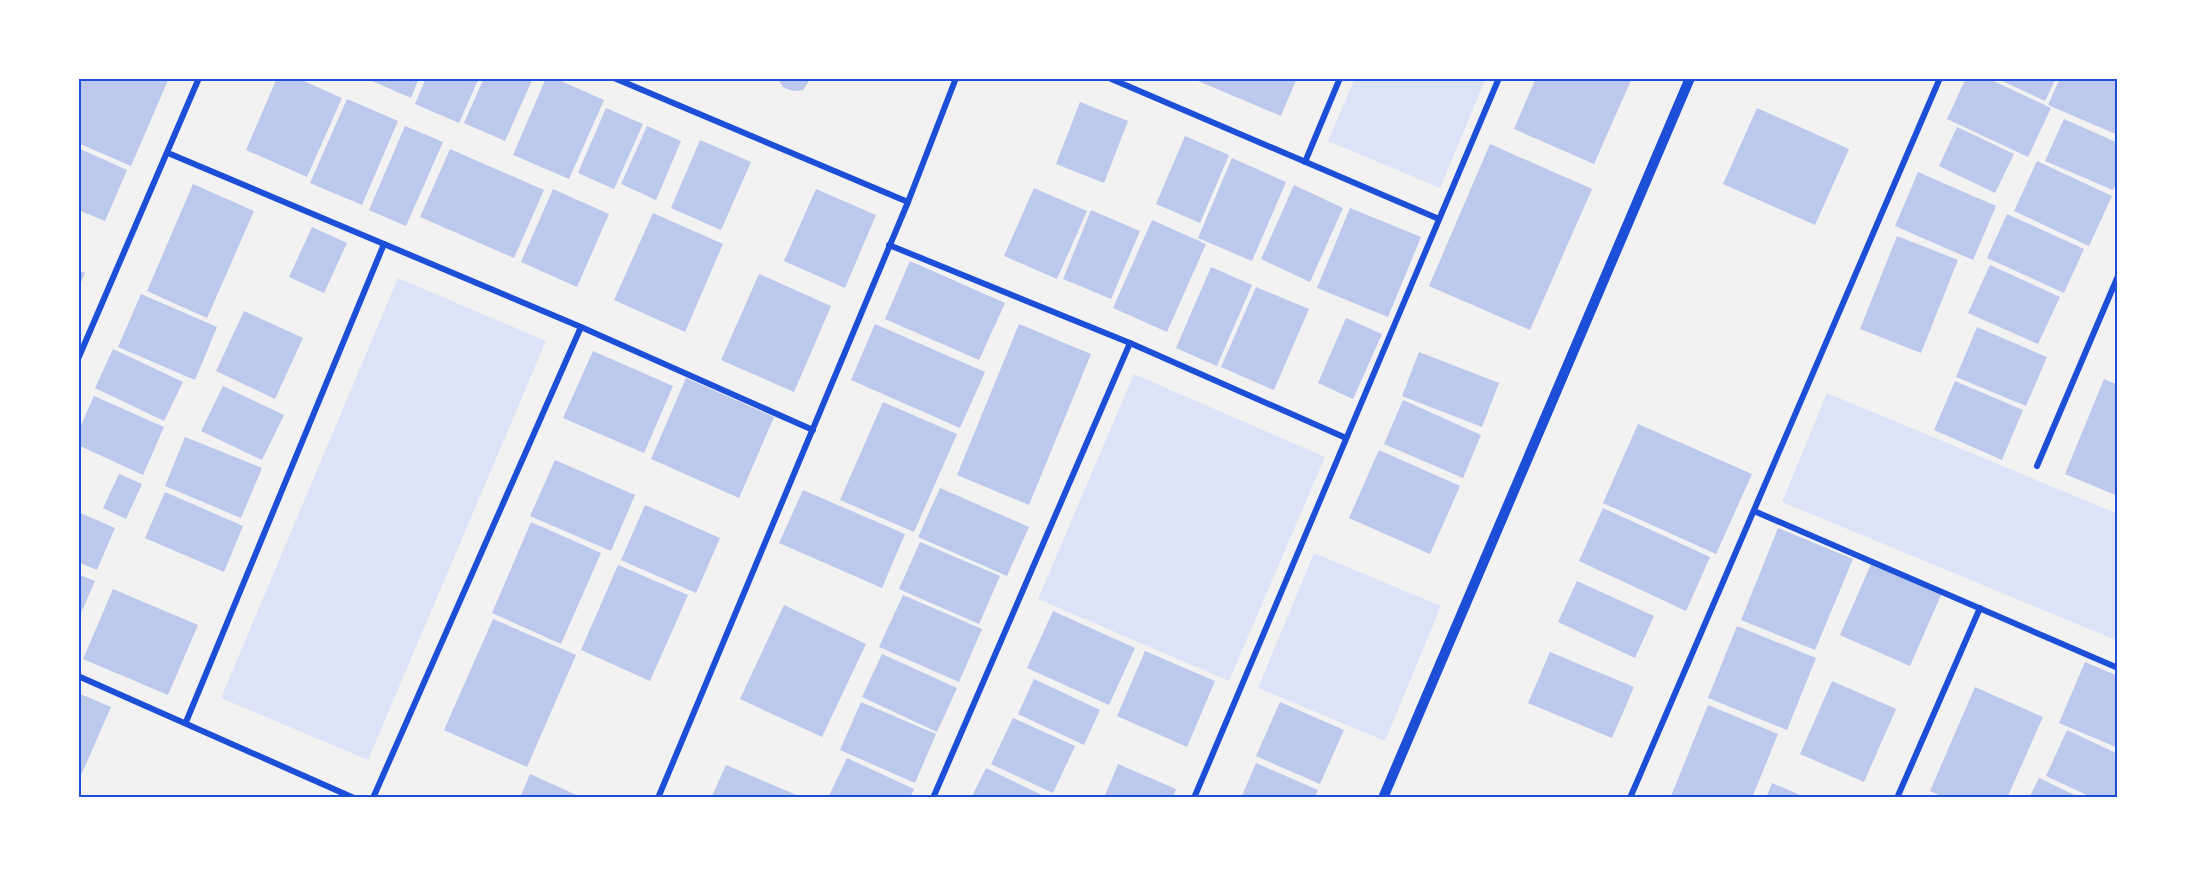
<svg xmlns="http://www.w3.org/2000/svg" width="2196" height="876" viewBox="0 0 2196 876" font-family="'Space Grotesk',sans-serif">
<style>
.green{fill:#dbe4f7}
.building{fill:#bdc9ec}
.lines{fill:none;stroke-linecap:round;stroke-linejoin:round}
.minor{stroke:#1d4ed8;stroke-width:6}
.tertiary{stroke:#1d4ed8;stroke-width:10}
.neatline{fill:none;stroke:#1d4ed8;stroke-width:2}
</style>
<rect width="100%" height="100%" fill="#f2f2f2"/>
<g class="green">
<polygon points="1355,78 1486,78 1440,188 1328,141"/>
<polygon points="398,278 546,341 368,760 221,698"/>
<polygon points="1134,374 1325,457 1229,681 1038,599"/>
<polygon points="1827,393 2118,514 2118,641 1782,502"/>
<polygon points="1314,553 1441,606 1385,741 1258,688"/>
</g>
<g class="building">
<polygon points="78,78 169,78 131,166 78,143"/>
<polygon points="277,78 297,78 342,98 307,177 246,150"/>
<polygon points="365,78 419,78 411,98"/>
<polygon points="426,78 479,78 459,123 415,104"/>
<polygon points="484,78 533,78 505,141 464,123"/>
<polygon points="546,78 554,78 604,100 569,179 513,155"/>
<polygon points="777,78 811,78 803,90 794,91 784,88"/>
<polygon points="1191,78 1297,78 1281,116"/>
<polygon points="1536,78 1632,78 1594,164 1514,129"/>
<polygon points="1966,78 1987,78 2051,108 2028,157 1947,119"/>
<polygon points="1996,78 2056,78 2045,101"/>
<polygon points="2060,78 2118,78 2118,135 2048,105"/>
<polygon points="347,99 398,121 362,205 310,183"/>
<polygon points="1080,102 1128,121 1104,183 1056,164"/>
<polygon points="606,108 643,124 614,189 578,173"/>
<polygon points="1757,108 1849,149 1815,225 1723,184"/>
<polygon points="2064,119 2118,143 2118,179 2113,190 2045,161"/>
<polygon points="405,126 443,142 406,226 369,210"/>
<polygon points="647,126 681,141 656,200 621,184"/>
<polygon points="1957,127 2014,154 1995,193 1939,166"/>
<polygon points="1185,136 1229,155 1200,223 1156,204"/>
<polygon points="700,140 751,162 721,230 671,208"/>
<polygon points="1490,144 1592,189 1530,330 1429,286"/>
<polygon points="78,148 127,170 105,221 78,210"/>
<polygon points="450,149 544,190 514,258 420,217"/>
<polygon points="1232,158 1286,182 1252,261 1198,238"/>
<polygon points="2037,161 2112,196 2089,246 2014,211"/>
<polygon points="1918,172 1996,206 1973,260 1895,226"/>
<polygon points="193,184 254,211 207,318 147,291"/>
<polygon points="1294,185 1343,208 1310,282 1261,259"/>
<polygon points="1034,188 1087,211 1057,279 1004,256"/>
<polygon points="553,189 609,214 577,287 521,262"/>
<polygon points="816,189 876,215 845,288 784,261"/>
<polygon points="1350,208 1421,237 1388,317 1317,288"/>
<polygon points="1091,210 1140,231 1111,299 1063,279"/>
<polygon points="653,213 723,244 685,332 614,300"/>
<polygon points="2007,214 2084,249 2064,293 1987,258"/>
<polygon points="1152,220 1206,244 1167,332 1113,308"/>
<polygon points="312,227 347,243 324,293 289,277"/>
<polygon points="1897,236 1958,260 1921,353 1860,329"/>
<polygon points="910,261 1005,303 979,360 885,319"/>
<polygon points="1990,265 2060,297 2038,344 1968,313"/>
<polygon points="1211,267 1252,285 1217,366 1176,348"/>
<polygon points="78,270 85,273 78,289"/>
<polygon points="759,274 831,306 794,392 721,360"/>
<polygon points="1256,287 1309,309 1274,390 1221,367"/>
<polygon points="141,294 217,327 195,380 118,347"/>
<polygon points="244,311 303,338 275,399 216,371"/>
<polygon points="1346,318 1382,334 1353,399 1318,383"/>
<polygon points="875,324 985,372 960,428 851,380"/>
<polygon points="1019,324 1091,354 1029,505 957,475"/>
<polygon points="1977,327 2047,357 2026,406 1956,377"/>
<polygon points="113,349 183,382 164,421 95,388"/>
<polygon points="593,351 673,386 644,453 563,418"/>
<polygon points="1419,352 1499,383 1482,427 1402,396"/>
<polygon points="686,378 774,417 739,498 651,459"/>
<polygon points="2104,379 2118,385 2118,496 2065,474"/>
<polygon points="1955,381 2023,410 2002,460 1934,430"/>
<polygon points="223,386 284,415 262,460 201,431"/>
<polygon points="94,396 164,427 143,475 78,445 78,432"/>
<polygon points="1403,400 1481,435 1463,478 1384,444"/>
<polygon points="883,402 957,434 914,532 840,500"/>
<polygon points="1638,424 1752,474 1716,554 1603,503"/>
<polygon points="185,437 262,468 241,518 165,486"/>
<polygon points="1379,450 1460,486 1430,554 1349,518"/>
<polygon points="555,460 635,495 611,551 530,516"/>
<polygon points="119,474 142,484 126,519 103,508"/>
<polygon points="940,488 1029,527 1007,576 918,537"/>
<polygon points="803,490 905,534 882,588 779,543"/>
<polygon points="165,492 243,526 224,572 145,538"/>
<polygon points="645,505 720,538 696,593 621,560"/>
<polygon points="1603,508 1710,557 1686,611 1579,561"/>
<polygon points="78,512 115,528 97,570 78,562"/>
<polygon points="531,522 601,553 561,644 492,613"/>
<polygon points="1778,528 1853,559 1815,650 1741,620"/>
<polygon points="920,542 1000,576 979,624 899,589"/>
<polygon points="1871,564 1941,595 1910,666 1840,635"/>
<polygon points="618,565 688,595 650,681 581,650"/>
<polygon points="78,574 95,581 78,620"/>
<polygon points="1577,581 1654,616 1635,658 1558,622"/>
<polygon points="113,589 198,625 168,695 83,659"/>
<polygon points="903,595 982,629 959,682 879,647"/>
<polygon points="784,605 866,644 822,737 740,699"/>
<polygon points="1053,611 1135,648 1109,705 1027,668"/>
<polygon points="493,619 576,655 527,767 444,730"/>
<polygon points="1737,626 1816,658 1787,730 1708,698"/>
<polygon points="1145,651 1215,681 1187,747 1117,716"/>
<polygon points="1550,652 1634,687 1612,738 1528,703"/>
<polygon points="882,654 957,688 937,732 862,697"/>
<polygon points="2085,662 2118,676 2118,748 2059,723"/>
<polygon points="1034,679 1100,710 1084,745 1018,714"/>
<polygon points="1832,681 1896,709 1864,782 1800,754"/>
<polygon points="1975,687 2043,717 2007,798 1946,798 1930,791"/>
<polygon points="78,693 111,707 78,782"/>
<polygon points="861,702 936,734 915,783 840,750"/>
<polygon points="1280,702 1344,730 1320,784 1256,756"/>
<polygon points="1708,705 1778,734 1752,798 1676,798 1671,796"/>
<polygon points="1013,718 1075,746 1053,793 991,764"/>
<polygon points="2067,730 2118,754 2118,798 2093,798 2046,776"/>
<polygon points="847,758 914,789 910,798 828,798"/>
<polygon points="1256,763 1318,790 1315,798 1241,798"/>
<polygon points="1118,764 1176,789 1173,798 1104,798"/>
<polygon points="726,765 799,796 798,798 711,798"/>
<polygon points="986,768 1048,798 971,798"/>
<polygon points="530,774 583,798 520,798"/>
<polygon points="2039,778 2081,798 2029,798"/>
<polygon points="1772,783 1807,798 1766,798"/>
</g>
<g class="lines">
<g class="minor">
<polyline points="614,78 908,202"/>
<polyline points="1109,78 1439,219"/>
<polyline points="168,153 581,327 813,430"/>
<polyline points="1305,162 1340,78"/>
<polyline points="889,245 1130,343 1346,438"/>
<polyline points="78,359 199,78"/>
<polyline points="2037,466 2118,276"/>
<polyline points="1754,511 2118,668"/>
<polyline points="78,676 354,798"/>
<polyline points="186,722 384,244"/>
<polyline points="373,798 581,327"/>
<polyline points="658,798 908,202 956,78"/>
<polyline points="933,798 1130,343"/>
<polyline points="1194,798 1499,78"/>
<polyline points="1630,798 1940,78"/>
<polyline points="1897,798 1980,608"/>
</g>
<polyline class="tertiary" points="1383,798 1690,78"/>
</g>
<rect width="2196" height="876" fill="none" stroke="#ffffff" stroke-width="159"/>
<rect x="80" y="80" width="2036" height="716" class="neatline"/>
</svg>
